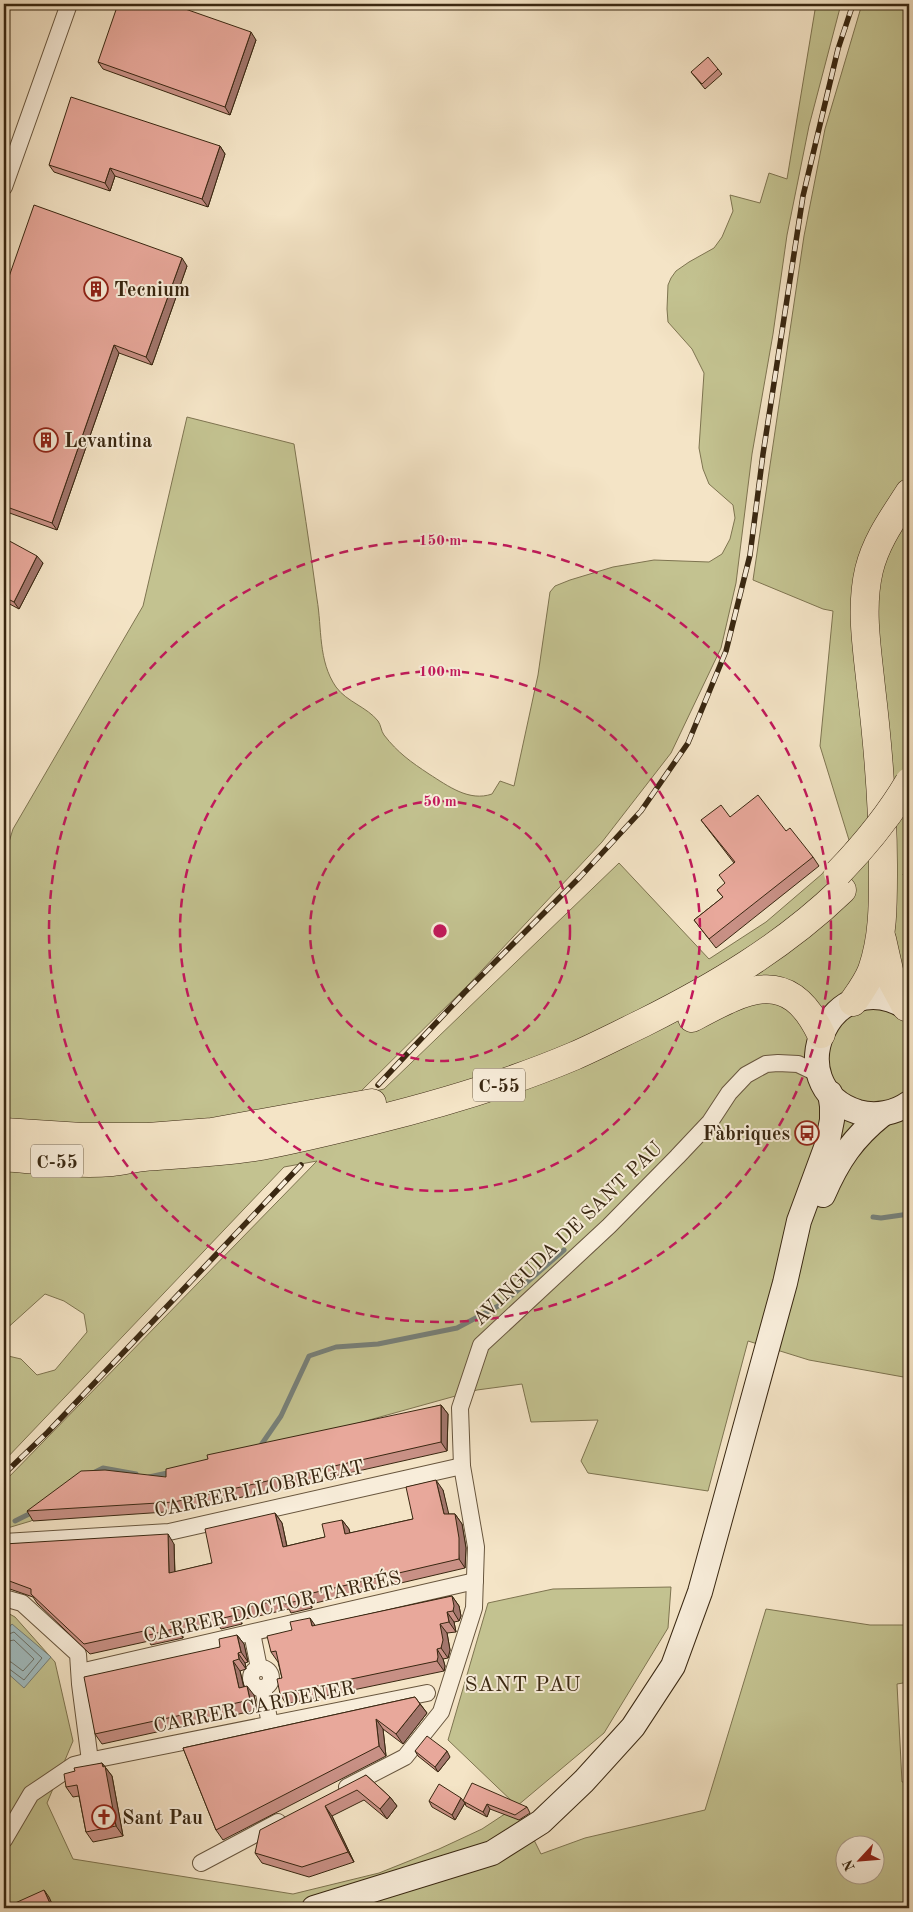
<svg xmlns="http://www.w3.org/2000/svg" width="913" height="1912" viewBox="0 0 913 1912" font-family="'Old Standard TT',serif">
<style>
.green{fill:#c3c290;stroke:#7e7450;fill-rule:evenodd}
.water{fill:#a1bcbf;stroke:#778079}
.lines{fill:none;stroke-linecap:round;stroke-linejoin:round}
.shore{stroke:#6d7268;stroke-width:1}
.stream{stroke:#778079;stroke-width:5}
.minor-casing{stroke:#68563e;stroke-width:18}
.secondary-casing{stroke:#392711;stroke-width:26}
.trunk-casing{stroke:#392711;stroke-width:29}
.minor{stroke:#f8edda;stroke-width:16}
.secondary{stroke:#f8edda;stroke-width:24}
.trunk{stroke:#f4e4c6;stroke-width:28}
.rail-casing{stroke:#392711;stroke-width:5.5}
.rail{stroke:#f8edda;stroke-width:4;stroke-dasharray:11;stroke-linecap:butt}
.trunk-bridge-casing{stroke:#392711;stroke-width:29;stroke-linecap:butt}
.trunk-bridge{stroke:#f4e4c6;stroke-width:28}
.wall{fill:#c89085;stroke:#392711}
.shaded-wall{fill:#a2766c;stroke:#392711}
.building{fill:#e8a89b;stroke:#392711}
.ring{fill:none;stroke:#c2185b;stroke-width:2.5;stroke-dasharray:9 6}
.labels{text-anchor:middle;stroke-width:4;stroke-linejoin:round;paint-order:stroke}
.shield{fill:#f8edda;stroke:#72624d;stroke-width:1}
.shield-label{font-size:19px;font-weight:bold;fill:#392711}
.poi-label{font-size:20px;font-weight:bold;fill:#392711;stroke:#f8edda;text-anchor:start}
.street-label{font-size:20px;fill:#392711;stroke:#f8edda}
.neighbourhood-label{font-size:21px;letter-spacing:1px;fill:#392711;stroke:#f8edda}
.centre{fill:#c2185b;stroke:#f8edda;stroke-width:2.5}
.ring-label{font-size:15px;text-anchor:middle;font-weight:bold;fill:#c2185b;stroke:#f8edda;stroke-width:4;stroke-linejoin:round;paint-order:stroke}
</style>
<rect width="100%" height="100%" fill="#f4e4c6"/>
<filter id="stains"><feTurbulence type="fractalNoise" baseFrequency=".004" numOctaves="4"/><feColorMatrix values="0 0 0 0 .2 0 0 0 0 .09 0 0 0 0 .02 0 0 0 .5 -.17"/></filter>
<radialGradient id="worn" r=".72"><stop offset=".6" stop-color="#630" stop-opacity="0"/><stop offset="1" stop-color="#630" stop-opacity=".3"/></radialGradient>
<g class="green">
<path d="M816,4H841L809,126L787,235L773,334L752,454L736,583L721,648L671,753L602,842L469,984L357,1095L384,1089L619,863L709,959L766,922L822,874L849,840L820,746L833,611L823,609L753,580L804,236L825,129L862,4H909V1378L809,1360L748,1341L708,1491L588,1473L581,1461L598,1420L531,1422L522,1384L477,1390L265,1449L162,1479H85L31,1521L4,1529V1482L317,1161L284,1167L4,1461V1355L21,1359L37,1375L55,1370L87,1332L84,1314L64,1301L45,1294L4,1331V858L13,829L143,606L187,417L294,444C302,496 310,547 317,599C322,628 318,661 336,687C347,702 367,707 378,721C381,725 381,731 384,735C398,753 411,762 429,774C448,786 469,802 492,794L500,781L514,786L538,675L550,592L555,586L570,580L613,567L654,560L709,562L722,554L730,539L735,518L733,505L709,484L703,469L699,448L704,373L692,349L668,322L667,309L668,285L671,278L676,271L689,262L714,248L722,237L733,211L730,195L760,203L769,173L787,179Z"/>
<path d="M671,1587L668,1628L604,1733L517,1806L541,1854L585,1838L705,1810L766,1609L870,1625H909V1682L897,1684L902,1782H909V1908H4V1611L15,1617L55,1662L73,1741L47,1803L73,1859L293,1894L379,1873L439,1849L482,1829L517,1806L448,1740L488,1603L553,1589ZM846,1844H876V1874H846Z"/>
</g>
<polygon class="water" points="12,1624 51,1657 24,1688 4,1670 4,1633"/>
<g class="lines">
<g class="shore">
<polyline points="4,1636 14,1632 42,1658 24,1680 8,1668 4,1667"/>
<polyline points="4,1642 14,1640 34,1659 23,1671 11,1662 4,1661"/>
</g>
<g class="stream">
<polyline points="873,1217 881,1218 909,1214"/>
<polyline points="259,1448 281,1416 309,1356 336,1347 378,1344 457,1328 502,1304 564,1250"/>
<polyline points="93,1473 103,1468 136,1474"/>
<polyline points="149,1477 172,1472"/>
<polyline points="15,1521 35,1511"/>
</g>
<g class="minor-casing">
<g id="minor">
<polyline points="4,187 69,4"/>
<polyline points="4,1542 169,1532 462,1466"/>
<polyline points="4,1598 22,1603 78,1654 80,1684 90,1761"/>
<polyline points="252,1633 259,1668"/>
<circle cx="261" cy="1678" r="10"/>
<polyline points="80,1672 475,1581"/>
<polyline points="263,1688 270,1724"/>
<polyline points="347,1787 405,1757 441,1712 474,1608 476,1547 462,1466 460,1408 481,1345 609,1226 677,1157 710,1122 729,1093 746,1075 766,1064 778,1063 798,1064 819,1074"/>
<polyline points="4,1840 31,1794 74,1765 98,1759 427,1693"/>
<polyline points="201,1863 278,1822"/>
</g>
</g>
<g class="secondary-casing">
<g id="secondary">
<path d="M909,1009C831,958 775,1086 858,1112C876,1117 895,1113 909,1103"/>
<path d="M823,1195C838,1160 853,1138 883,1114"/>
<polyline points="314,1908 492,1853 541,1822 584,1781 633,1727 673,1666 700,1592 785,1283 799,1221 827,1145 832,1120 832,1106 830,1093"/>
</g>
</g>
<g class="trunk-casing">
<g id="trunk">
<polyline points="882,939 891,979 906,1007"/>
<path d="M853,1002C860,992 868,981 872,970C884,936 883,899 883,864C883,805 878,746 871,687C867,648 860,608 869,570C876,541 893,518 909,493"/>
<path d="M692,1018C746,989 788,965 821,1034"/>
<polyline points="4,1132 82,1137 148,1137 212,1132 372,1103"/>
<path d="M4,1157C38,1160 78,1165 112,1162C123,1161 133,1158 144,1157C183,1154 222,1152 261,1146C298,1139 335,1130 371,1121C440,1104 508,1084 574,1056C597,1046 620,1034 643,1023C715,987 784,946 842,890"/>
</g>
</g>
<use href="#minor" class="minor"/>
<use href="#secondary" class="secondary"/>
<use href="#trunk" class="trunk"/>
<g class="rail-casing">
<g id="rail">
<polyline points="378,1085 464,993 580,877 641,811 688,743 726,651 750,555 763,454 803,196 838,49 853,4"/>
<polyline points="4,1474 48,1432 301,1165"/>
</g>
</g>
<use href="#rail" class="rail"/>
<g class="trunk-bridge-casing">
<path id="trunk-bridge" d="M838,873C865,845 889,816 909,782"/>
</g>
<use href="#trunk-bridge" class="trunk-bridge"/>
</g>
<g class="wall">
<polygon points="256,40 230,115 103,69 98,62"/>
<polygon points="718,69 722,74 705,89 691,72"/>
<polygon points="220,146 225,154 208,207 115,176 110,191 54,172 49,165"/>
<polygon points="187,266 152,365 119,353 57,530 4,511 4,291"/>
<polygon points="4,538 43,563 19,609 4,601"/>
<polygon points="730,817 786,831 813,857 819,866 716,948 694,920 723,897 717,890 725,884 734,863 701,820"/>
<polygon points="441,1405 448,1414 447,1451 180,1511 33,1521 27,1511 166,1477"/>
<polygon points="443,1490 448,1514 455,1514 462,1524 466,1548 465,1568 311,1604 312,1608 291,1613 289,1609 241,1620 242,1624 221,1629 218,1624 182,1632 183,1638 151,1645 149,1641 90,1654 37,1603 33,1597 4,1587 4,1544 174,1544 175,1572 212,1563 275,1513 282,1523 287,1546 325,1537 342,1520 349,1529 350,1533 413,1519"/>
<polygon points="452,1596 459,1606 461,1616 459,1621 454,1622 456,1632 447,1633 450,1650 448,1658 443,1659 445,1666 444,1671 286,1704 280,1694 282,1678 278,1662 271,1652 315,1626"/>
<polygon points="237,1635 244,1644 248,1662 245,1663 246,1669 240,1671 244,1686 254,1695 257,1710 102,1744 95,1734"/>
<polygon points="415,1697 427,1713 403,1744 383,1729 386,1756 223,1840 216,1830 183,1748"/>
<polygon points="415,1751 450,1757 438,1772 418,1756"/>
<polygon points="102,1763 112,1776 123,1836 93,1842 86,1832 79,1796 73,1797 66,1787 75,1771"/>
<polygon points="366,1775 390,1797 397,1806 387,1819 364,1800 332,1816 354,1862 309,1877 262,1863 255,1853"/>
<polygon points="429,1801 463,1801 527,1807 530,1813 519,1820 490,1809 487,1817 466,1806 465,1803 455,1820 432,1807"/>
</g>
<g class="shaded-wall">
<polygon points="251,32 256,40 230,115 225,107"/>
<polygon points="220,146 225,154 208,207 202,199"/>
<polygon points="110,168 115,176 110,191 105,183"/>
<polygon points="182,258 187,266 152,365 146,357"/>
<polygon points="114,345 119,353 57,530 52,523"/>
<polygon points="37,556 43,563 19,609 14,602"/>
<polygon points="441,1405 448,1414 447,1451 441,1442"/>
<polygon points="436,1480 443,1490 451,1523 444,1514"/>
<polygon points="275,1513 282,1523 289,1557 283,1547"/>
<polygon points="455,1514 462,1524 466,1548 465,1568 459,1559"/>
<polygon points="342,1520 349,1529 352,1544 345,1534"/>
<polygon points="168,1534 174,1544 175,1583 169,1573"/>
<polygon points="304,1595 311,1604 312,1608 305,1599"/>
<polygon points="452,1596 459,1606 461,1616 459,1621 453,1611"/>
<polygon points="234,1610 241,1620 242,1624 236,1615"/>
<polygon points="447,1612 454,1622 456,1632 449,1622"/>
<polygon points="310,1618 317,1628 312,1626"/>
<polygon points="176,1622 182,1632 183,1638 177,1628"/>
<polygon points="440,1624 447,1633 450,1650 448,1658 441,1648"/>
<polygon points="237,1635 244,1644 248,1662 241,1652"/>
<polygon points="437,1649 443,1659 445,1666 444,1671 437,1661"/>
<polygon points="238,1653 245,1663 246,1669 239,1659"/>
<polygon points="233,1661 240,1671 246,1697 239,1688"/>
<polygon points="247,1686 254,1695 257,1710 250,1700"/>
<polygon points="420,1704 427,1713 403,1744 396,1734"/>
<polygon points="376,1719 383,1729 386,1756 379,1746"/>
<polygon points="447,1751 450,1757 438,1772 435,1767"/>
<polygon points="102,1763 112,1776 123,1836 116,1826"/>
<polygon points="390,1797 397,1806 387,1819 380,1809"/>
<polygon points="461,1798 465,1803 455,1820 452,1815"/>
<polygon points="487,1804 490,1809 487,1817 483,1812"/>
<polygon points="325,1806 332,1816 354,1862 348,1852"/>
<polygon points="44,1890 49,1897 54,1908 52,1908"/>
</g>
<g class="building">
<polygon points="118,4 171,4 251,32 225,107 98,62"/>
<polygon points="708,57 718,69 702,84 691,72"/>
<polygon points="71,97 220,146 202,199 110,168 105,183 49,165"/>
<polygon points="34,205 182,258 146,357 114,345 52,523 4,506 4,291"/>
<polygon points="4,538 37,556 14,602 4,597"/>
<polygon points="758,795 786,831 790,828 813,857 709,939 694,920 723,897 717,890 725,883 719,875 735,862 701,820 721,805 730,817"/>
<polygon points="909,871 909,885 903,874"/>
<polygon points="441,1405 441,1442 174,1502 27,1511 81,1471 105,1470 166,1477 166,1469 208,1459 207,1455"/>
<polygon points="436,1480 444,1514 455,1514 459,1538 459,1559 304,1595 305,1599 285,1604 283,1599 234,1610 236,1615 215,1620 214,1614 176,1622 177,1628 145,1636 144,1631 84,1644 31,1594 31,1589 4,1579 4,1544 168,1534 169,1573 212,1563 205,1529 275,1513 283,1547 325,1537 322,1524 342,1520 345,1534 413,1519 406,1487"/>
<polygon points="452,1596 454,1606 453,1611 447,1612 449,1622 440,1624 443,1640 441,1648 437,1649 438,1657 437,1661 280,1694 277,1679 282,1678 276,1651 271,1652 267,1636 292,1630 290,1622 310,1618 312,1626"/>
<polygon points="237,1635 241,1652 238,1653 239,1659 233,1661 239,1688 247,1686 250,1700 95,1734 84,1677 220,1647 219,1639"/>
<polygon points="415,1697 420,1704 396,1734 376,1719 379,1746 216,1830 183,1748"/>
<polygon points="427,1736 447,1751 435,1767 415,1751"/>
<polygon points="102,1763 103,1767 105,1766 116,1826 86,1832 77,1785 66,1787 64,1774 75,1771 74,1768"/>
<polygon points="366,1775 390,1797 380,1809 357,1790 325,1806 348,1852 302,1867 255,1853 260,1830"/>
<polygon points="472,1783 527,1807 515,1815 487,1804 483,1812 463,1801"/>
<polygon points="439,1784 461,1798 452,1815 429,1801"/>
<polygon points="44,1890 52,1908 4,1908"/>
</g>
<g class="ring">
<circle cx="440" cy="931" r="130"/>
<circle cx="440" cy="931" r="260"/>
<circle cx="440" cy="931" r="391"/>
</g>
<defs>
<g id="building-ring" transform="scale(1.25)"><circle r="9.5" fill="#f8edda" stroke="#8f2418" stroke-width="1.5"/><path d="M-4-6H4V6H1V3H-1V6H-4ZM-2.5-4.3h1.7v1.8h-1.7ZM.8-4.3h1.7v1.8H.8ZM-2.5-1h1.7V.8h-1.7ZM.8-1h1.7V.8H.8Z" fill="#8f2418"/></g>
<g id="bus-ring" transform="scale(1.25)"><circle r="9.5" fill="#f8edda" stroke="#8f2418" stroke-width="1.5"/><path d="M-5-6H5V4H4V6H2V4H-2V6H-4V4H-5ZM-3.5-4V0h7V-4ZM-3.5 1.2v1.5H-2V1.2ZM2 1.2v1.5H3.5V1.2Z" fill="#8f2418"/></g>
<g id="church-ring" transform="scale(1.25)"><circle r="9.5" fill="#f8edda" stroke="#8f2418" stroke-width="1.5"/><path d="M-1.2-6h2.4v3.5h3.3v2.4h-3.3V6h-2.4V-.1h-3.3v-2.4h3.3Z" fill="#8f2418"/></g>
</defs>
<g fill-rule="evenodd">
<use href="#building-ring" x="96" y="289"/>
<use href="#building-ring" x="46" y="440"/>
<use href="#bus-ring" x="807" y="1133"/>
<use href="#church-ring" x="104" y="1817"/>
</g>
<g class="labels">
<g class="shield">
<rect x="473" y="1068.5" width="52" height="33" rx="4"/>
<rect x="31" y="1144.5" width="52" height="33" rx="4"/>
</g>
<g class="shield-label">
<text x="499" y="1092">C-55</text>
<text x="57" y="1168">C-55</text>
</g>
<g class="poi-label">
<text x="114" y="296">Tecnium</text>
<text x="64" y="447">Levantina</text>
<text x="790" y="1140" text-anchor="end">Fàbriques</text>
<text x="122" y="1824">Sant Pau</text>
</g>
<g class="street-label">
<text transform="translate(567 1233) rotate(-44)" y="7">AVINGUDA DE SANT PAU</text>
<text transform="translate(259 1488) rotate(-12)" y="7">CARRER LLOBREGAT</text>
<text transform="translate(272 1606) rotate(-13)" y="7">CARRER DOCTOR TARRÉS</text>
<text transform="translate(254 1706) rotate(-11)" y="7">CARRER CARDENER</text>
</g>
<g class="neighbourhood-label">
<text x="523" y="1691">SANT PAU</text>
</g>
</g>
<circle cx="440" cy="931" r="8" class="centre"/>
<g class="ring-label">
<text x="440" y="545">150 m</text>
<text x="440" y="676">100 m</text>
<text x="440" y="806">50 m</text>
</g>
<rect width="913" height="1912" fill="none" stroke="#f4e4c6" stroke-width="20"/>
<rect x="5" y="5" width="903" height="1902" fill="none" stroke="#392711" stroke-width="2.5"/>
<rect x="10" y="10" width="893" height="1892" fill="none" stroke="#392711"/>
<g transform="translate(860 1860) rotate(244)"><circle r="24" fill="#f8edda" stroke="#ac9e8a"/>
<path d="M0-4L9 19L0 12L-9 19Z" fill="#8f2418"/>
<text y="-8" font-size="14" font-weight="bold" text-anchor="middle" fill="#392711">N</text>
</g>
<rect width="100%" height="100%" filter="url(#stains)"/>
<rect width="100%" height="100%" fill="url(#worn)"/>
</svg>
